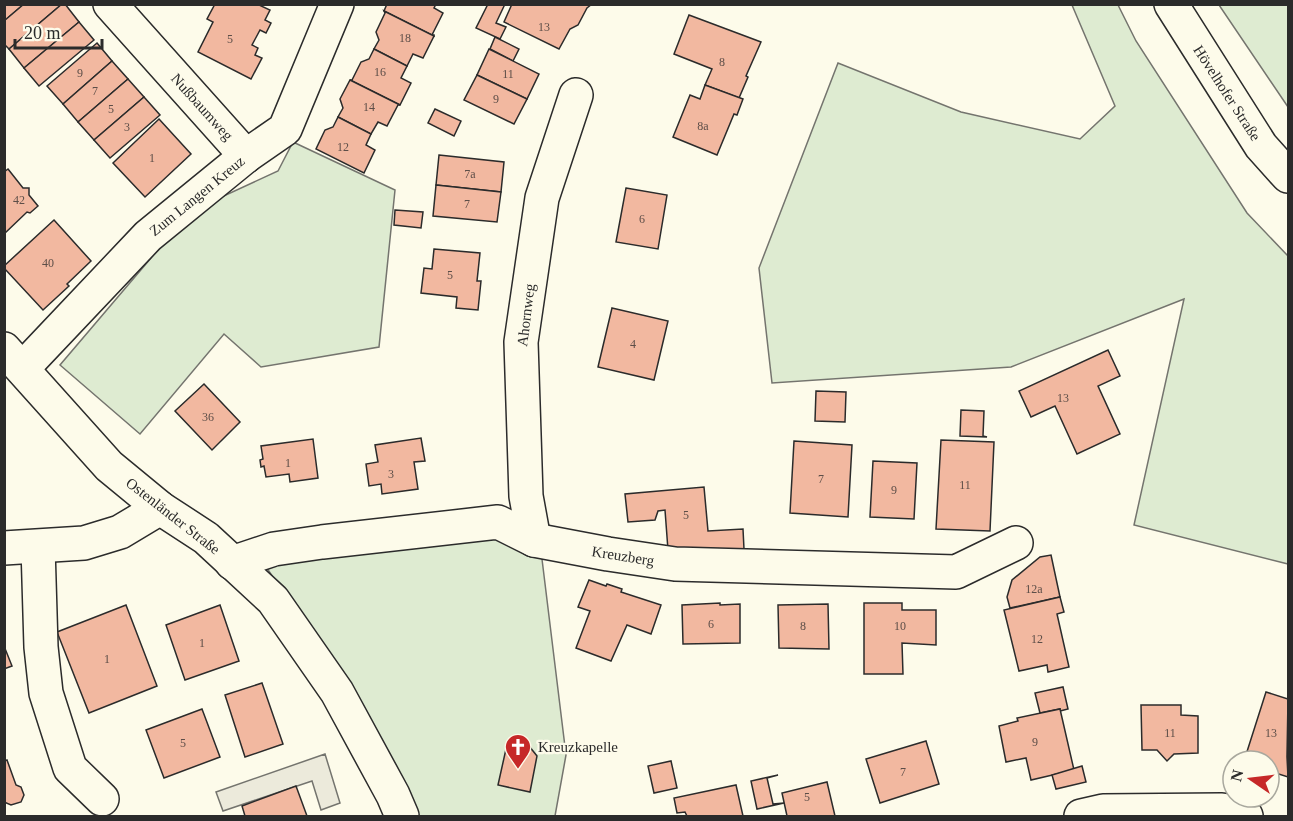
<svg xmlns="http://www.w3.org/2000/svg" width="1293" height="821" viewBox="0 0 1293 821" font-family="'Times New Roman',serif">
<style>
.green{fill:#deebd1;stroke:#74746e;stroke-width:1.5}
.parking{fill:#eceadb;stroke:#74746e;stroke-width:1.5}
.building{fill:#f2b8a0;stroke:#2b2b2b;stroke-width:1.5}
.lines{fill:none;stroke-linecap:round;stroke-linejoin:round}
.minor-casing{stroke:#2b2b2b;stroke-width:36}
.major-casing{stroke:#2b2b2b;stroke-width:36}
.minor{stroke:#fdfbea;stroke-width:33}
.major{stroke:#fdfbea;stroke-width:33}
.labels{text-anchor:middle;stroke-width:4.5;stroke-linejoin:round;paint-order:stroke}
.number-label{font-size:12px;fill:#5d4e48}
.street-label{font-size:15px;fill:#2b2b2b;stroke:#fdfbea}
.poi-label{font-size:15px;fill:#2b2b2b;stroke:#fdfbea;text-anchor:start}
</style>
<rect width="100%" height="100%" fill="#fdfbea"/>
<g class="green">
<polygon points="1072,5 1118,5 1136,41 1247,213 1288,256 1288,564 1134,525 1184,299 1011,367 772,383 759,268 838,63 961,112 1080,139 1115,106"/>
<polygon points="1219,5 1288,5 1288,107"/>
<polygon points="293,142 395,190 379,347 261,367 224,334 140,434 60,365 191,211 278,171"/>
<polygon points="468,530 541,551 566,755 555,816 416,816 364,710 264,564"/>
</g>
<polygon class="parking" points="325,754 340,803 321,810 312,781 223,811 216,792"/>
<g class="building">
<polygon points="4,4 24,4 4,21"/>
<polygon points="24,4 62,4 9,49 4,44 4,21"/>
<polygon points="62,4 65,4 79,22 24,68 9,49"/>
<polygon points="215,4 257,4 270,10 265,20 271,23 266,33 260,30 252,45 258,48 255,55 262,58 251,79 198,52 213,22 207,19"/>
<polygon points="387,4 436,4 434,8 443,13 432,35 434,35 434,36 384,11"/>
<polygon points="488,4 505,4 496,23 506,27 500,39 476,28"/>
<polygon points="512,4 592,4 587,8 578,25 570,29 559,49 504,22"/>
<polygon points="384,11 434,36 423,58 413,54 407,66 374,49 379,40 376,32 385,13"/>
<polygon points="689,15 761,42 746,76 748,77 739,98 705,85 712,69 674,54"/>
<polygon points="79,22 94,40 39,86 24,68"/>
<polygon points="495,37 519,49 513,61 490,49"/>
<polygon points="97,43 112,61 63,104 47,86"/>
<polygon points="374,49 407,66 401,78 411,83 400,105 350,80 352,80 361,62 369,59"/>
<polygon points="489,49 539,74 527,99 477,75"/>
<polygon points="112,61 128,79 78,122 63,104"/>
<polygon points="477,75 527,99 514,124 464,100"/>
<polygon points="128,79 144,97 94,140 78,122"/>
<polygon points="350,80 400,105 398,105 387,126 378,122 371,134 338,117 343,108 340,99"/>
<polygon points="705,85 743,99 737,115 734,114 717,155 673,137 690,95 700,99"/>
<polygon points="144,97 160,115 110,158 94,140"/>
<polygon points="435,109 461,121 454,136 428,123"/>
<polygon points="338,117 371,134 366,145 375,150 364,173 316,149 325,130 333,127"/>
<polygon points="159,119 191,154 145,197 113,163"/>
<polygon points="439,155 504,162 501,192 436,185"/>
<polygon points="8,169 23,188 29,188 29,195 38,206 30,213 27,212 4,234 4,172"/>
<polygon points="436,185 501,192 497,222 433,216"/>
<polygon points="626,188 667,195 658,249 616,242"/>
<polygon points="395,210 423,212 421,228 394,225"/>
<polygon points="54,220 91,261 67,284 69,286 43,310 4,268 4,266"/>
<polygon points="434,249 480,253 477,281 481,281 478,310 456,308 457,297 421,293 424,268 432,269"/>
<polygon points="612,308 668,321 654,380 598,367"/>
<polygon points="1108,350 1120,376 1098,386 1120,434 1077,454 1055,406 1031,417 1019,391"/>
<polygon points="204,384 240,422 212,450 175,411"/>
<polygon points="816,391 846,392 845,422 815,421"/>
<polygon points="961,410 984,411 983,436 987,437 960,436"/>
<polygon points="421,438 425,461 414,462 418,489 382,494 381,484 369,486 366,464 378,462 375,445"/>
<polygon points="313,439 318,478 290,482 289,474 266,477 264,466 261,467 260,460 263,459 261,446"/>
<polygon points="941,440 994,442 990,531 936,529"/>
<polygon points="794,441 852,445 848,517 790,513"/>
<polygon points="873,461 917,463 914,519 870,517"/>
<polygon points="704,487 708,531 743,529 744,549 708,551 708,548 668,550 665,510 658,511 655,520 628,522 625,494"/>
<polygon points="1051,555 1060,597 1010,608 1007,597 1012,580 1040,557"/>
<polygon points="589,580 606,586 607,584 622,589 621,592 661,605 651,634 627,625 611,661 576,648 590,611 578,607"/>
<polygon points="1060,597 1064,612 1057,614 1069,667 1048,672 1047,665 1019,671 1004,610"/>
<polygon points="720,603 720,605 740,604 740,643 683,644 682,605"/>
<polygon points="864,603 902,603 902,610 936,610 936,645 902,643 903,674 864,674"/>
<polygon points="828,604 829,649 779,648 778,605"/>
<polygon points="126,605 157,686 89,713 57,632"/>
<polygon points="220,605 239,661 185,680 166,625"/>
<polygon points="4,646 12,666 4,669"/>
<polygon points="262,683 283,744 245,757 225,695"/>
<polygon points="1063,687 1068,709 1060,711 1060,709 1040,713 1035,693"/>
<polygon points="1266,692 1288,699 1287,757 1288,777 1269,771 1269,761 1244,761"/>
<polygon points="1141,705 1181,705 1181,715 1198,716 1198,753 1174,754 1167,761 1157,750 1142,750"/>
<polygon points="202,709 220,757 164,778 146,730"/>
<polygon points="1060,709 1074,770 1031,780 1026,758 1006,762 999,726 1018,721 1017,718"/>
<polygon points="926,741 939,784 880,803 866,759"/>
<polygon points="518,743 529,746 537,756 530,792 498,785 506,749"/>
<polygon points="7,760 16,785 21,787 24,795 21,802 11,805 4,802 4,761"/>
<polygon points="671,761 677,788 654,793 648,766"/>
<polygon points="1082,766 1086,782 1056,789 1052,775"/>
<polygon points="778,775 767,778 773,804 784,803 757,809 751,781"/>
<polygon points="827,782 835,816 787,816 782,793"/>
<polygon points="736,785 743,816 687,816 685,812 677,813 674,798"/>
<polygon points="296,786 307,816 245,816 242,806"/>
</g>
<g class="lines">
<g class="minor-casing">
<g id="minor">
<polyline points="110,4 246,156"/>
<polyline points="4,349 109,466 160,508 206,538 273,600 337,692 393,795 402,816"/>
<polyline points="23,368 148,236 246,156 285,129 337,4"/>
<polyline points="534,540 526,496 521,342 542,198 576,95"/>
<polyline points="38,547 41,647 46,693 70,768 102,799"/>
<polyline points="4,548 84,543 120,532 160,508"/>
<polyline points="232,563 274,549 322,542 498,522 534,540 608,554 675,564 956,572 1016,543"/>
<polyline points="1081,816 1103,811 1222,810 1246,816"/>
</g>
</g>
<g class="major-casing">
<polyline id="major" points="1171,4 1261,146 1288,176"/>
</g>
<use href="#minor" class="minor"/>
<use href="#major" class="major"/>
</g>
<defs>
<g id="church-pin" transform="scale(1.35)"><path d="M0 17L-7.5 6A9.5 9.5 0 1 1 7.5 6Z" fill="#c62828" stroke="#fdfbea"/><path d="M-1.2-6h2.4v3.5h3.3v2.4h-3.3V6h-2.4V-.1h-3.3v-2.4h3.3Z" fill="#fff"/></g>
</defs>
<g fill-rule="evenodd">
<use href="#church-pin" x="518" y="747"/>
</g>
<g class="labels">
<g class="number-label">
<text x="544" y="31">13</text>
<text x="405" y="42">18</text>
<text x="230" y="43">5</text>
<text x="722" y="66">8</text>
<text x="380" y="76">16</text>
<text x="80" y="77">9</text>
<text x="508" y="78">11</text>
<text x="95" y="95">7</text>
<text x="496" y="103">9</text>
<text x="369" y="111">14</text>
<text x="111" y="113">5</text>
<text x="703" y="130">8a</text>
<text x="127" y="131">3</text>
<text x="343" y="151">12</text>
<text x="152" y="162">1</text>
<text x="470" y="178">7a</text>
<text x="19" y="204">42</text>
<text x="467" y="208">7</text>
<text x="642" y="223">6</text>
<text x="48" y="267">40</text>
<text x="450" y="279">5</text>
<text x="633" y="348">4</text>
<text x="1063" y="402">13</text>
<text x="208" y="421">36</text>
<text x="288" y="467">1</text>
<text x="391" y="478">3</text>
<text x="821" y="483">7</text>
<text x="965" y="489">11</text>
<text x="894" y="494">9</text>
<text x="686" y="519">5</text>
<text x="1034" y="593">12a</text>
<text x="711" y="628">6</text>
<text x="803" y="630">8</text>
<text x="900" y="630">10</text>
<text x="1037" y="643">12</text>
<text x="202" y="647">1</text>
<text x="107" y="663">1</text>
<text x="1170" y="737">11</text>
<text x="1271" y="737">13</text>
<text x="1035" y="746">9</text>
<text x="183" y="747">5</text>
<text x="903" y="776">7</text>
<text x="807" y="801">5</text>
</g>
<g class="street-label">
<text transform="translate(1227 93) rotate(57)" y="5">Hövelhofer Straße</text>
<text transform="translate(202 107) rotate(48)" y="5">Nußbaumweg</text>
<text transform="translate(197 196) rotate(-39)" y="5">Zum Langen Kreuz</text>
<text transform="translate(526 315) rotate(-83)" y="5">Ahornweg</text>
<text transform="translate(173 516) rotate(38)" y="5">Ostenländer Straße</text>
<text transform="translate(623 556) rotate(9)" y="5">Kreuzberg</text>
</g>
<g class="poi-label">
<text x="538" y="752">Kreuzkapelle</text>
</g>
</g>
<rect width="1293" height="821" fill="none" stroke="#2b2b2b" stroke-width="12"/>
<g transform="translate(1251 779) rotate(284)"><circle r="28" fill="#fdfbea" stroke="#a9a89e" stroke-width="1.5"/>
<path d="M0-4.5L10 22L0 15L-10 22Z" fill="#c62828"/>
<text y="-9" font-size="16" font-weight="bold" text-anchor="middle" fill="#2b2b2b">N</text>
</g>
<path d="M15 39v9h87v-9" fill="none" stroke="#2b2b2b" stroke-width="3"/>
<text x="24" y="39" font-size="18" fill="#2b2b2b" stroke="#fdfbea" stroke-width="4.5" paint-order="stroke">20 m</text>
</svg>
